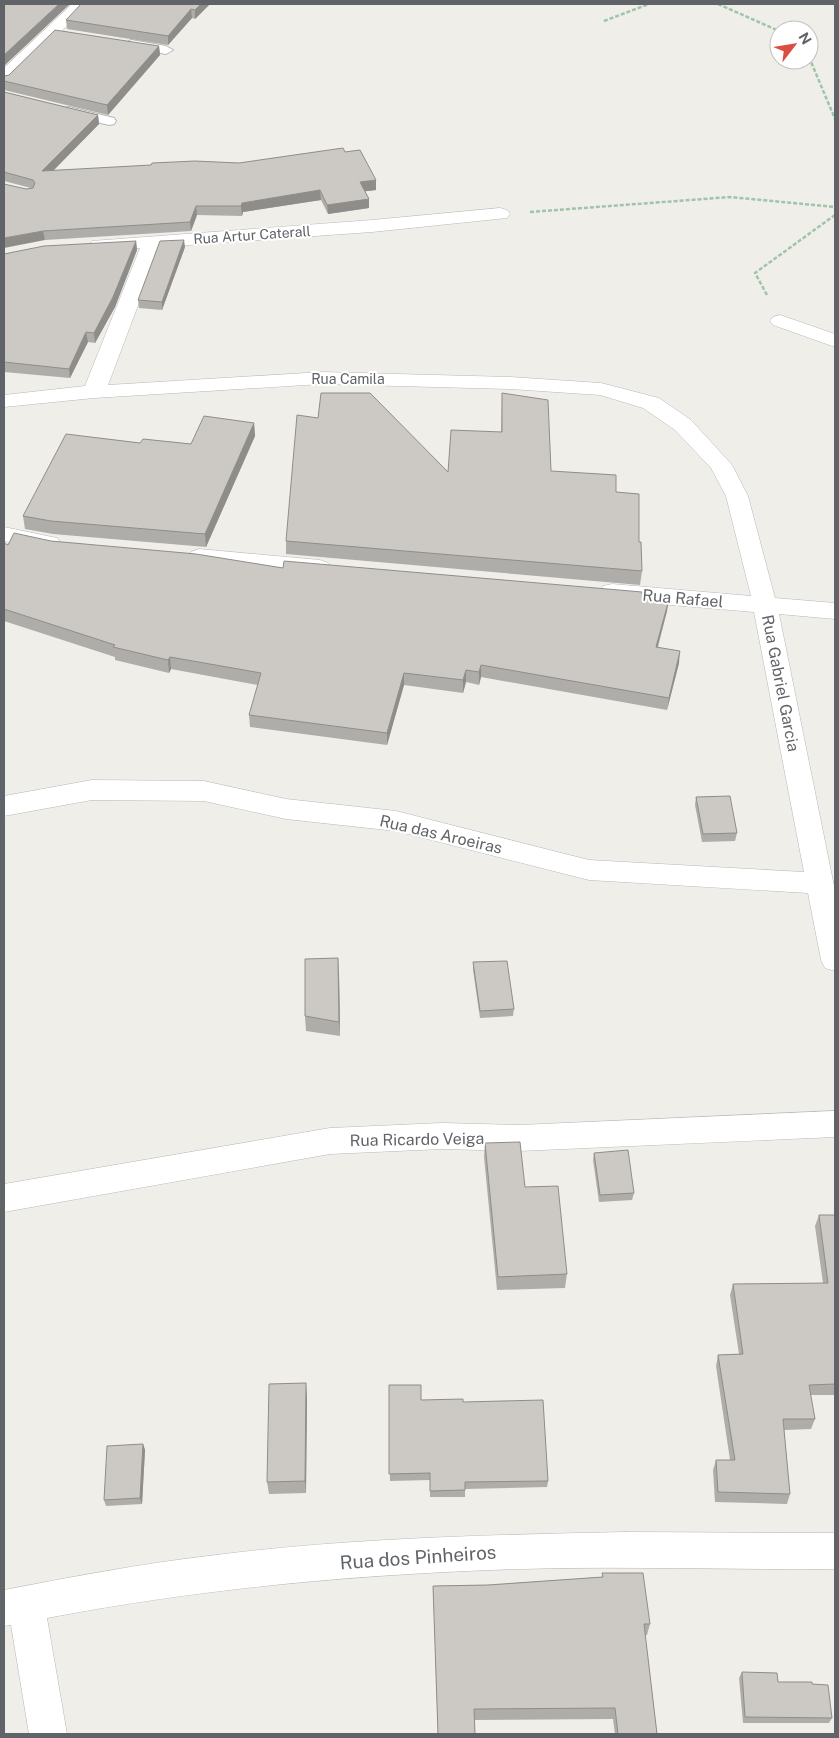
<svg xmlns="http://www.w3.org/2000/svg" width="839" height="1738" viewBox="0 0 839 1738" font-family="'Public Sans',sans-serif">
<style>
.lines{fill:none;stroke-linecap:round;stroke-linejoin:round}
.lane-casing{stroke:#b5b8bb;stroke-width:2}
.street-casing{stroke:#b5b8bb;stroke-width:1}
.path{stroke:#a0c4a9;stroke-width:2.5;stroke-dasharray:4 2;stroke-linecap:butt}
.lane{fill:#fff;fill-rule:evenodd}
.street{fill:#fff;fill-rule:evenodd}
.wall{fill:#afada9}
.shaded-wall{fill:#8f8d8a}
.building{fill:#ccc9c5;stroke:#8f8d8a}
.labels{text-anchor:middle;stroke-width:4;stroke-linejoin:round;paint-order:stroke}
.far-street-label{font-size:14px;fill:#606367;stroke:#fff}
.street-label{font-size:16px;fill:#606367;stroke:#fff}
.near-street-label{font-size:19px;fill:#606367;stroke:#fff}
</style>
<rect width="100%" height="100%" fill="#f0eee9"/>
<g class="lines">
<g class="lane-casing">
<g id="lane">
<polygon points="131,40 166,46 173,50 166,54 126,47 124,44"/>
<polygon points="69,107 114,118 116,121 114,124 109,125 64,114 62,111 64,108"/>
</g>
</g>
<g class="street-casing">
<g id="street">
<polygon points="72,4 89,4 10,82 4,83 4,68"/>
<polygon points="500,208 507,210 510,214 507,218 372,232 160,247 108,385 322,372 510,377 601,383 659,398 691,420 732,465 748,496 775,598 835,603 835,619 779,614 835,891 835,971 825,968 821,960 808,893 589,880 396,831 286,819 204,801 92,800 4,816 4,796 92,780 204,781 286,799 396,811 589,860 804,872 754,612 612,600 603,598 600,592 603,586 612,584 751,596 726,496 711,468 675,430 643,408 600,395 510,389 322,384 94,398 4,407 4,395 85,386 140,248 99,251 92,249 89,245 92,241 372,220"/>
<polygon points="780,315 835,334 835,347 773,325 770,321 773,317"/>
<polygon points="4,527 57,538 61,543 57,548 49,551 4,541"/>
<polygon points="199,549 320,560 328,563 332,568 328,573 320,576 191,562 187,557 191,552"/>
<polygon points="835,1111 835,1137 519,1151 442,1149 330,1154 4,1212 4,1184 330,1128 442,1123 519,1125"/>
<path d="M626,1532L835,1533V1569C731,1570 626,1566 521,1569C362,1574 203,1588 47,1618L67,1734H29L11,1625L4,1626V1590C71,1577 140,1564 208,1556C347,1538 487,1535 626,1532Z"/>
</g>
</g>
<g class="path">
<polyline points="718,4 779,31"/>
<polyline points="604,21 649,4"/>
<polyline points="809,57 835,119"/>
<polyline points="530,212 730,197 835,207"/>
<polyline points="767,295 755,273 835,215"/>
</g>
<use href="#lane" class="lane"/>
<use href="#street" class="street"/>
</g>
<g class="wall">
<polygon points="210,4 195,19 192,18 168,45 67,29 66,20"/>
<polygon points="159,46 160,55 108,115 4,90 4,76"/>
<polygon points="4,92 98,115 99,124 53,171 239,163 345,152 376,190 365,191 369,208 328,214 321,200 243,212 242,216 197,215 191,231 45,240 26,189 31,188 4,181 4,182"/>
<polygon points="136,241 137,250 115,307 95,343 88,342 70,378 4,372 4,254"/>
<polygon points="185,247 162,310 139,308 138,300"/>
<polygon points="502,393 551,471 616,492 639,542 642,571 640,585 286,554 286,541 448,472 501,432"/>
<polygon points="254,423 255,436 206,547 53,534 25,529 23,516 140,443 191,444"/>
<polygon points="51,541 283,568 642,594 667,611 658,647 679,663 667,710 481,677 479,685 466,682 463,693 404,685 387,745 250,727 249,715 258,685 171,669 169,673 115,660 115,657 4,621 4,543 8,545"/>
<polygon points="696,797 737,833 735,841 702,842 695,805"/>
<polygon points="473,962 514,1009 513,1016 480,1018 473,970"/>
<polygon points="339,973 340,1036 306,1031 305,1016"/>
<polygon points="485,1143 525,1187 567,1274 565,1288 497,1290 484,1157"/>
<polygon points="594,1153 634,1193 632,1200 599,1202 593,1160"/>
<polygon points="819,1215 835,1215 835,1395 810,1395 815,1419 811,1429 784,1430 790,1494 787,1504 715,1502 713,1470 716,1460 730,1460 716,1366 718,1355 739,1354 730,1295 733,1284 823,1283 815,1226"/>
<polygon points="389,1385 421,1400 463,1402 548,1481 547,1487 465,1489 465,1497 430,1497 430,1480 390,1481"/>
<polygon points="307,1396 306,1493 269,1494 267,1482"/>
<polygon points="143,1444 145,1450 142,1504 106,1506 104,1500"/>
<polygon points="602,1573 650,1624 647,1635 645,1635 657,1734 615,1734 613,1719 474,1720 475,1734 438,1734 433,1586 488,1585 602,1577"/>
<polygon points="742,1672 778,1682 812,1684 832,1718 829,1723 743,1723 739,1678"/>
</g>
<g class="shaded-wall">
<polygon points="59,4 70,4 4,66 4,55"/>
<polygon points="201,4 210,4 195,19 195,10"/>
<polygon points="191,9 192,18 168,45 168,36"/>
<polygon points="159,46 160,55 108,115 107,105"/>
<polygon points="98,115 99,124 43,181 42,171"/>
<polygon points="376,180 376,190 360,192 360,182"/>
<polygon points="320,190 321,200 243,212 242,216 241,206 242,203"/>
<polygon points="369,199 369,208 328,214 327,205"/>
<polygon points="196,206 197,215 191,231 190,222"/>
<polygon points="43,231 45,240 4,248 4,238"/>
<polygon points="184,240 185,247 162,310 162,302"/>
<polygon points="136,241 137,250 115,307 95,343 94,333"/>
<polygon points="86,332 88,342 70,378 69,369"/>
<polygon points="254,423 255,436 206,547 205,534"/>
<polygon points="669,599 667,611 654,659 656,647"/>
<polygon points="680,651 679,663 667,710 669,698"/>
<polygon points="170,657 171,669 169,673 168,660"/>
<polygon points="481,665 481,677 479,685 479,672"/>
<polygon points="466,670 466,682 463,693 463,680"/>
<polygon points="404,673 404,685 387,745 387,733"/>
<polygon points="338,958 339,973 340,1036 339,1022"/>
<polygon points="306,1383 307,1396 306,1493 305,1481"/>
<polygon points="143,1444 145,1450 142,1504 140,1498"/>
</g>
<g class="building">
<polygon points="4,4 59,4 4,55"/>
<polygon points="81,4 201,4 195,10 191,9 168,36 66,20"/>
<polygon points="55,30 159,46 107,105 4,81 4,76 9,75"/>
<polygon points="4,92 98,115 42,171 151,165 152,163 195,161 239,163 343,148 345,152 360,150 376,180 360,182 369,199 327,205 320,190 242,203 241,206 196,206 190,222 43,231 4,238 4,184 26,189 33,188 35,183 33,180 4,172"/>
<polygon points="184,240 162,302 138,300 160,241"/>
<polygon points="136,241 113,297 94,333 86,332 69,369 4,362 4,254 44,246"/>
<polygon points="321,393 370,393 448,472 451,430 502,432 502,393 548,400 551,471 616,475 616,492 639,494 639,542 641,542 642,571 286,541 297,415 318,418"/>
<polygon points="204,416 254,423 205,534 51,521 23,516 66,434 140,443 143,439 191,444"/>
<polygon points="14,533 51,541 196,554 283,568 284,561 642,592 642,594 669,599 656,647 680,651 669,698 481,665 479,672 466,670 463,680 404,673 387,733 249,715 261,673 170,657 168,660 113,647 115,645 4,609 4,543 8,545"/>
<polygon points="730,796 737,833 703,834 696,797"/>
<polygon points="338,958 339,1022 305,1016 305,959"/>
<polygon points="507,961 514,1009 480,1011 473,962"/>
<polygon points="520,1142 525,1187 558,1186 567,1274 498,1277 485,1143"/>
<polygon points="628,1150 634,1193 600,1195 594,1153"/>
<polygon points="819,1215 835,1215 835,1384 809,1385 815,1419 783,1419 790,1494 718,1492 716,1460 735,1460 718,1355 743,1354 733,1284 828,1283"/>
<polygon points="306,1383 305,1481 267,1482 269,1384"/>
<polygon points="389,1385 421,1385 421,1400 463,1399 463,1402 543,1400 548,1481 465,1482 465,1490 430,1491 430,1473 389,1474"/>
<polygon points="143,1444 140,1498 104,1500 107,1446"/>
<polygon points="602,1573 643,1573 650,1624 644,1624 657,1734 618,1734 615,1708 474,1709 475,1734 438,1734 433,1586 488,1585 603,1577"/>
<polygon points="742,1672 777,1673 778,1682 812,1682 812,1684 828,1685 832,1718 745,1717"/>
</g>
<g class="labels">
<g class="far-street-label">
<text transform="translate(252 235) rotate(-4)" y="5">Rua Artur Caterall</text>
<text x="348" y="384">Rua Camila</text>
</g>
<g class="street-label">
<text transform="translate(683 598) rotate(5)" y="6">Rua Rafael</text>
<text transform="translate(781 683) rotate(79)" y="6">Rua Gabriel Garcia</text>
<text transform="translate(441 834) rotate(13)" y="6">Rua das Aroeiras</text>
<text transform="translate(417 1139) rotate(-1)" y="6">Rua Ricardo Veiga</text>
</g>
<g class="near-street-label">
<text transform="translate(418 1557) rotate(-4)" y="7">Rua dos Pinheiros</text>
</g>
</g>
<rect width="839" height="1738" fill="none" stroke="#606367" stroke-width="10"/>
<g transform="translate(794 45) rotate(59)"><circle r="24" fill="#ffffff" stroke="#bfc1c2"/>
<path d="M0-4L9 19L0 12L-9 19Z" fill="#db4e44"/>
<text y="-8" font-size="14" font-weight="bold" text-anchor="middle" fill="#606367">N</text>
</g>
</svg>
